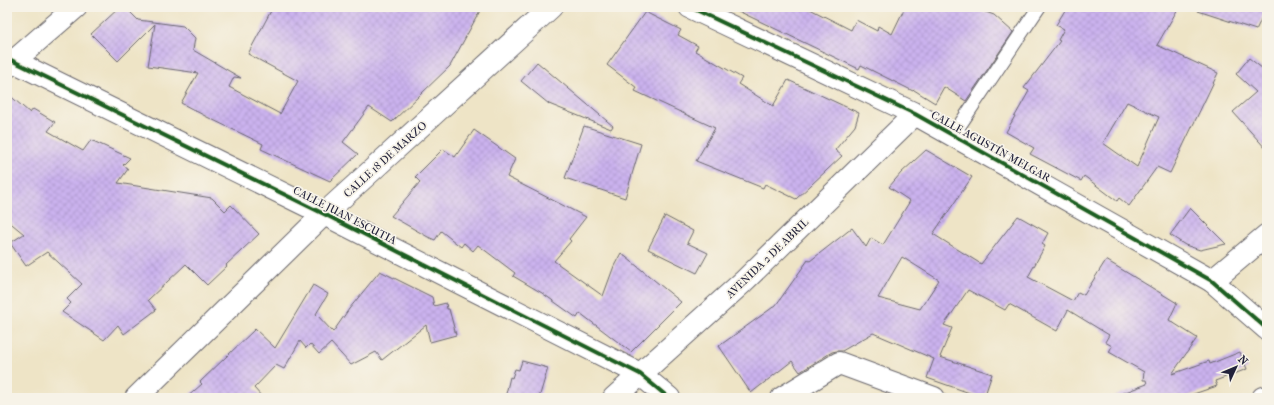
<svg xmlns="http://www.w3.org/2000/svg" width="1274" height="405" viewBox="0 0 1274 405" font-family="'IM FELL French Canon',serif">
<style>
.building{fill:url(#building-cross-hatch);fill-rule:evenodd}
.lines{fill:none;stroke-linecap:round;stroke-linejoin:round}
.service-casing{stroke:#69666c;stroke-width:15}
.minor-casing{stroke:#69666c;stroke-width:24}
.tertiary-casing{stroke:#69666c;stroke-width:24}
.service{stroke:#fff;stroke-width:13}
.minor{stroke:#fff;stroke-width:22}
.tertiary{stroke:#fff;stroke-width:22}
.cycleway-casing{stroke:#f7f3e8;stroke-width:6}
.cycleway{stroke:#1b5e20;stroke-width:4}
.labels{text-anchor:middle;stroke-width:3.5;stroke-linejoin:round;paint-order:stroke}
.street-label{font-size:11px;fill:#22223b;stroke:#f7f3e8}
</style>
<defs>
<pattern id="building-cross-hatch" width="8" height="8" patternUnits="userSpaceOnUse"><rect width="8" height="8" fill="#cbb2ee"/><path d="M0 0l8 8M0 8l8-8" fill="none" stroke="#ae99cd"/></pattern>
</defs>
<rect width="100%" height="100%" fill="#f7f3e8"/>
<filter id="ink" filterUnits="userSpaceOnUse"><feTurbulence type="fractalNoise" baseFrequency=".025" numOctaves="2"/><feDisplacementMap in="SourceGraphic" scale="8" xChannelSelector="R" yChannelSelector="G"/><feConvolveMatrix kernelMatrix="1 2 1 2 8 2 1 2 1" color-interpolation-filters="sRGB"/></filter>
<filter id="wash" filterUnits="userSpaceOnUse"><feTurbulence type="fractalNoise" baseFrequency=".012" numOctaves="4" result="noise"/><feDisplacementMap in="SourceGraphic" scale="16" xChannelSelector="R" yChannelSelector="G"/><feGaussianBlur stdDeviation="0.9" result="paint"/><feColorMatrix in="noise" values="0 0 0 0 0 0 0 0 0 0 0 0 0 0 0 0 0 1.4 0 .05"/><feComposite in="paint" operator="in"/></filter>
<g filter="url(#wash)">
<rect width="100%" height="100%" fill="#eee4c6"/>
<g id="blocks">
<g class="building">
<polygon points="120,7 125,7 138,20 183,26 195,38 193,50 241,78 234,77 229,87 280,114 298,81 248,54 273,7 482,7 450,66 392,122 369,107 343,142 358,154 330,181 261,149 263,144 207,117 181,103 198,73 148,66 155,24 118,61 91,34"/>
<polygon points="730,7 806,7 851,30 856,20 877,31 878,26 892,34 905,7 972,7 994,15 1013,32 966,101 944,87 935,103 914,90 913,91 861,65 859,69"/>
<path d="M1067,7H1179L1157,45L1218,73L1170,173L1157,167L1129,206L1119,198L1117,201L1084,176L1081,181L1030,154L1034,148L1006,132L1029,91L1024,88L1060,41L1058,40L1064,29L1056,25ZM1127,102L1159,117L1137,167L1103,143Z"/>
<polygon points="1199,7 1267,7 1256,30 1198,11"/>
<polygon points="645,12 681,30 678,35 698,46 695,51 742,78 738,84 773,106 788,80 859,113 855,126 835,150 842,156 796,199 765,184 763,188 696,161 715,128 635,91 637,88 607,65"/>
<polygon points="1249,58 1267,72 1267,150 1233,112 1256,92 1236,74"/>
<polygon points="537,62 613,126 611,129 549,104 521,81"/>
<polygon points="7,93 30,113 33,109 55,122 48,131 83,151 91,140 130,158 123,165 128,169 118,183 212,198 225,211 231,205 259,234 226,265 227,266 207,285 186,264 148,300 156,310 124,334 118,325 104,340 62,312 71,303 67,299 82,284 47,252 26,266 10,243 24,234 7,220"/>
<polygon points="584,126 641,144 625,198 565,178"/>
<polygon points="474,130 515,159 507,177 586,217 569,239 571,241 554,261 603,296 614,266 621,253 681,302 631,352 580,313 577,318 542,293 513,276 515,273 478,245 473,251 464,243 461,247 441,231 435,240 428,237 391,216 420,182 415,177 443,149 455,157"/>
<path d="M926,150L972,177L933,234L981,264L1018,216L1048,233L1042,244L1045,246L1028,277L1073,301L1078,292L1084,295L1106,260L1177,303L1169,320L1197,338L1172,374L1209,361L1210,364L1240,352L1247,369L1215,381L1217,386L1182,398H1115V396L1147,384L1146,380H1143L1144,372L1109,352L1112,346L1105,342L1109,335L1068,310L1057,331L1009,304L1005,310L968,290L944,325L952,328L940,357L992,374L984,398L927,378L934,359L873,333L842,351H837L832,352L800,372L792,361L751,393L719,346L776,305L808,260L810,261L852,228L866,247L871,238L883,245L910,201L889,187L901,173ZM902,257L939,280L920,309L878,298Z"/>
<polygon points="1190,208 1226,244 1200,250 1185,245 1170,235"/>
<polygon points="665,216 693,231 687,243 708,253 697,273 648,249"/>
<polygon points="380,271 432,297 434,306 446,303 447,309 449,309 456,335 430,342 426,325 382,360 376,352 351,365 331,343 319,354 310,344 306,348 300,341 284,369 276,365 254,388 263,398 186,398 202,384 200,382 255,329 275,348 313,285 328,294 316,314 333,332 349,309"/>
<polygon points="522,361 548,368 539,398 505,398 510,377 512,378 515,369 519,370"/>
</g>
</g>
</g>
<g filter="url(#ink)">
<use href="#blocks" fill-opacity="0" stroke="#69666c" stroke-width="1"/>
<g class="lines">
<g class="service-casing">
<polyline id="service" points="953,135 1039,7"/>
</g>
<g class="minor-casing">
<g id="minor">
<polyline points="7,58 324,214 640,374 669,398"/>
<polyline points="7,67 76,7"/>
<polyline points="1212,281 1267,329"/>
<polyline points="136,398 324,214 551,7"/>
<polyline points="614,398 743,282 915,114"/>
<polyline points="782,398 839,363 934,398"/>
<polyline points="1263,398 1267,397"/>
</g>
</g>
<g class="tertiary-casing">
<polyline id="tertiary" points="690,7 915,114 1212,281 1267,235"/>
</g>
<use href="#service" class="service"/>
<use href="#minor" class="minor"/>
<use href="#tertiary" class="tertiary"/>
<g class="cycleway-casing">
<g id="cycleway">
<polyline points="690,7 915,114 1212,281 1267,329"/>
<polyline points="7,58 324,214 640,374 669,398"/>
</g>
</g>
<use href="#cycleway" class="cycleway"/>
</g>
</g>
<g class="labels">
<g class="street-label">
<text transform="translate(991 146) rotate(29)" y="4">CALLE AGUSTÍN MELGAR</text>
<text transform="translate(385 159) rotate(-42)" y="4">CALLE 18 DE MARZO</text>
<text transform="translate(345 215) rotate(27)" y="4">CALLE JUAN ESCUTIA</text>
<text transform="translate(767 258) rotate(-44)" y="4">AVENIDA 2 DE ABRIL</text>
</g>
</g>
<rect width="1274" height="405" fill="none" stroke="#f7f3e8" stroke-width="24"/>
<g transform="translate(1236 367) rotate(46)" stroke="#f7f3e8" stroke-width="3" paint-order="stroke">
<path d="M0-3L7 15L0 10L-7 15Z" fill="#22223b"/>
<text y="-6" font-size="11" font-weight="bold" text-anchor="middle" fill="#22223b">N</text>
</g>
</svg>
